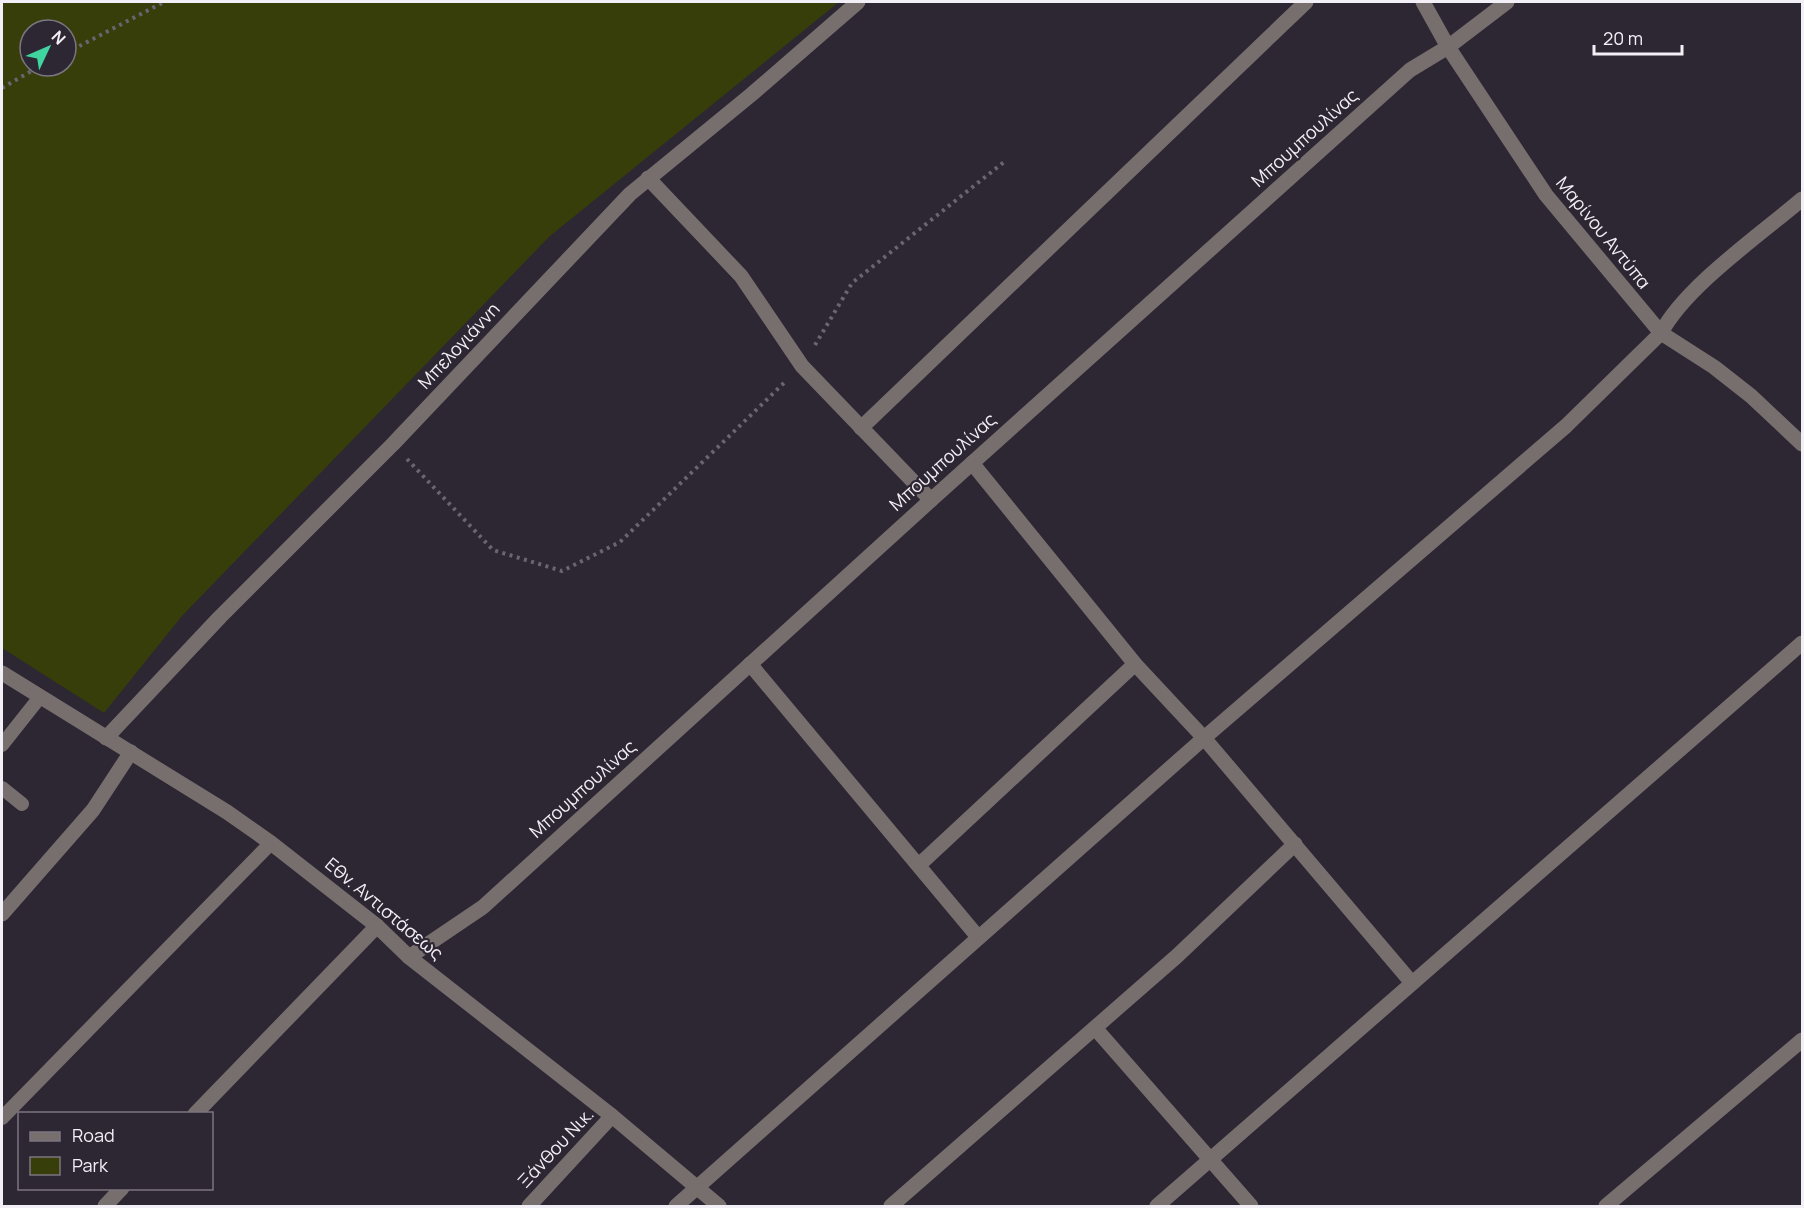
<svg xmlns="http://www.w3.org/2000/svg" width="1804" height="1208" viewBox="0 0 1804 1208" font-family="Manrope,sans-serif">
<style>
.green{fill:#373e0a;fill-rule:evenodd}
.lines{fill:none;stroke-linecap:round;stroke-linejoin:round}
.path{stroke:#6b6571;stroke-width:4;stroke-dasharray:3 4.5;stroke-linecap:butt}
.service{stroke:#776f6d;stroke-width:14}
.minor{stroke:#776f6d;stroke-width:15}
.tertiary{stroke:#776f6d;stroke-width:15}
.labels{text-anchor:middle;stroke-width:4.5;stroke-linejoin:round;paint-order:stroke}
.street-label{font-size:18px;fill:#f3eff7;stroke:#2d2633}
</style>
<rect width="100%" height="100%" fill="#2d2633"/>
<path class="green" d="M2,2H839L550,236L182,616L104,713L2,648ZM30,30H66V66H30Z"/>
<g class="lines">
<g class="path">
<polyline points="66,53 164,2"/>
<polyline points="2,88 40,66"/>
<polyline points="815,345 852,283 1004,162"/>
<polyline points="407,459 493,550 562,571 620,542 786,381"/>
</g>
<g class="service">
<polyline points="2,745 40,697"/>
<polyline points="2,788 22,804"/>
<polyline points="2,1118 271,843"/>
</g>
<g class="minor">
<polyline points="1423,2 1448,47 1546,195 1661,333 1714,367 1751,396 1802,444"/>
<polyline points="648,178 741,276 802,366 931,500"/>
<polyline points="861,428 1306,2"/>
<polyline points="972,463 1135,664 1204,738 1412,983"/>
<polyline points="750,664 978,937"/>
<polyline points="106,738 220,617 393,444 630,194 752,94 858,2"/>
<polyline points="919,865 1135,664"/>
<polyline points="2,914 93,810 131,752"/>
<polyline points="409,957 483,907 931,500 1410,70 1448,47 1507,2"/>
<polyline points="1095,1028 1251,1206"/>
<polyline points="529,1206 612,1116"/>
<path d="M676,1206L1204,738L1566,426L1661,333C1686,286 1760,235 1802,199"/>
<polyline points="891,1206 1177,956 1295,844"/>
<polyline points="1157,1206 1802,643"/>
<polyline points="1606,1206 1802,1040"/>
</g>
<g class="tertiary">
<polyline points="2,673 227,812 271,843 377,926 409,957 612,1116 719,1206"/>
<polyline points="195,1114 377,926"/>
<polyline points="105,1206 122,1188"/>
</g>
</g>
<g class="labels">
<g class="street-label">
<text transform="translate(1305 138) rotate(-42)" y="6">Μπουμπουλίνας</text>
<text transform="translate(1603 233) rotate(51)" y="6">Μαρίνου Αντύπα</text>
<text transform="translate(459 346) rotate(-47)" y="6">Μπελογιάννη</text>
<text transform="translate(943 462) rotate(-42)" y="6">Μπουμπουλίνας</text>
<text transform="translate(583 789) rotate(-42)" y="6">Μπουμπουλίνας</text>
<text transform="translate(384 909) rotate(40)" y="6">Εθν. Αντιστάσεως</text>
<text transform="translate(556 1148) rotate(-47)" y="6">Ξάνθου Νικ.</text>
</g>
</g>
<rect width="1804" height="1208" fill="none" stroke="#f3eff7" stroke-width="6"/>
<rect x="18" y="1112" width="195" height="78" fill="#2d2633" stroke="#7c7681" stroke-width="1.5"/>
<rect x="30" y="1132" width="30" height="9" fill="#776f6d" stroke="#7c7681" stroke-width="1.5"/>
<text x="72" y="1142" font-size="18" fill="#f3eff7">Road</text>
<rect x="30" y="1157" width="30" height="18" fill="#373e0a" stroke="#7c7681" stroke-width="1.5"/>
<text x="72" y="1172" font-size="18" fill="#f3eff7">Park</text>
<g transform="translate(48 48) rotate(46)"><circle r="28" fill="#2d2633" stroke="#7c7681" stroke-width="1.5"/>
<path d="M0-4.5L10 22L0 15L-10 22Z" fill="#40d4a1"/>
<text y="-9" font-size="16" font-weight="bold" text-anchor="middle" fill="#f3eff7">N</text>
</g>
<path d="M1594 45v9h88v-9" fill="none" stroke="#f3eff7" stroke-width="3"/>
<text x="1603" y="45" font-size="18" fill="#f3eff7" stroke="#2d2633" stroke-width="4.5" paint-order="stroke">20 m</text>
</svg>
